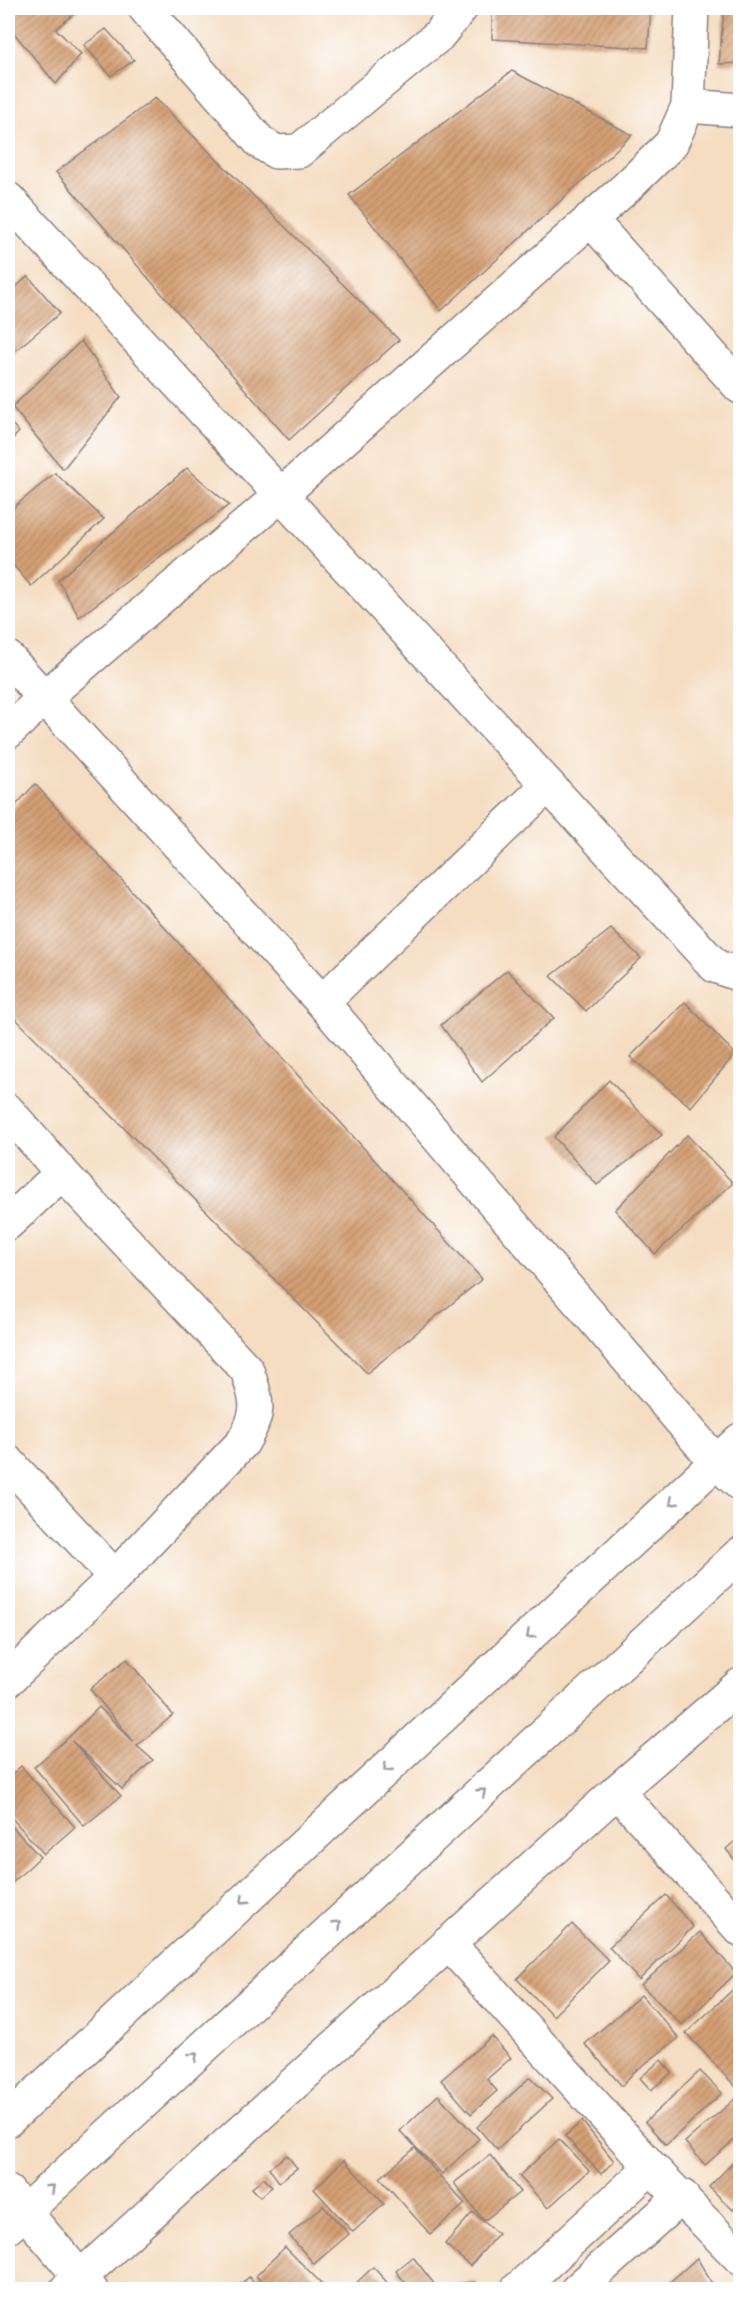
<svg xmlns="http://www.w3.org/2000/svg" width="748" height="2297" viewBox="0 0 748 2297" font-family="Mali,sans-serif">
<style>
.building{fill:url(#building-hatch)}
.lines{fill:none;stroke-linecap:round;stroke-linejoin:round}
.minor-casing{stroke:#8b807e;stroke-width:36}
.tertiary-casing{stroke:#8b807e;stroke-width:36}
.minor{stroke:#fff;stroke-width:33}
.tertiary{stroke:#fff;stroke-width:33}
.oneway{stroke:#9c9ca7}
</style>
<defs>
<pattern id="building-hatch" width="6" height="6" patternUnits="userSpaceOnUse" patternTransform="scale(1.5)"><rect width="6" height="6" fill="#d4a074"/><path d="M-1 1l2-2M0 6l6-6M5 7l2-2" fill="none" stroke="#ac8260"/></pattern>
</defs>
<rect width="100%" height="100%" fill="#fff"/>
<filter id="ink" filterUnits="userSpaceOnUse"><feTurbulence type="fractalNoise" baseFrequency=".0167" numOctaves="2"/><feDisplacementMap in="SourceGraphic" scale="12" xChannelSelector="R" yChannelSelector="G"/><feConvolveMatrix kernelMatrix="1 2 1 2 8 2 1 2 1" color-interpolation-filters="sRGB"/></filter>
<filter id="wash" filterUnits="userSpaceOnUse"><feTurbulence type="fractalNoise" baseFrequency=".008" numOctaves="4" result="noise"/><feDisplacementMap in="SourceGraphic" scale="24" xChannelSelector="R" yChannelSelector="G"/><feGaussianBlur stdDeviation="1.35" result="paint"/><feColorMatrix in="noise" values="0 0 0 0 0 0 0 0 0 0 0 0 0 0 0 0 0 1.4 0 .05"/><feComposite in="paint" operator="in"/></filter>
<g filter="url(#wash)">
<rect width="100%" height="100%" fill="#f4ddc1"/>
<g id="blocks">
<g class="building">
<polygon points="17,8 81,8 56,29 81,54 56,84 8,26 8,16"/>
<polygon points="492,8 651,8 648,48 492,39"/>
<polygon points="724,8 740,8 740,63 719,64"/>
<polygon points="106,29 134,60 111,76 84,45"/>
<polygon points="512,71 632,135 441,311 349,195"/>
<polygon points="155,98 399,340 289,440 56,172"/>
<polygon points="28,276 60,313 8,357 8,294"/>
<polygon points="81,341 121,397 63,469 12,407"/>
<polygon points="8,420 19,432 8,444"/>
<polygon points="187,468 229,505 79,617 58,580"/>
<polygon points="55,473 104,519 31,586 8,559 8,512"/>
<polygon points="35,784 482,1279 367,1373 8,1011 8,814"/>
<polygon points="611,929 641,958 586,1011 551,976"/>
<polygon points="507,970 554,1018 482,1082 441,1025"/>
<polygon points="685,1002 735,1054 691,1107 630,1057"/>
<polygon points="609,1080 662,1135 597,1185 554,1137"/>
<polygon points="687,1135 733,1183 655,1254 615,1210"/>
<polygon points="127,1659 173,1715 137,1746 153,1760 122,1789 72,1741 121,1796 84,1826 34,1767 69,1737 99,1707 134,1742 90,1689"/>
<polygon points="21,1766 75,1827 44,1854 8,1814 8,1778"/>
<polygon points="8,1822 40,1857 12,1883 8,1879"/>
<polygon points="740,1837 740,1867 726,1849"/>
<polygon points="666,1895 693,1927 639,1980 609,1947"/>
<polygon points="572,1924 609,1961 553,2016 517,1979"/>
<polygon points="700,1932 736,1973 682,2025 641,1985"/>
<polygon points="740,1983 740,2081 735,2086 686,2033"/>
<polygon points="641,1995 679,2038 633,2073 622,2086 585,2044"/>
<polygon points="492,2036 511,2058 487,2079 497,2091 471,2114 441,2080"/>
<polygon points="661,2060 672,2073 651,2090 640,2078"/>
<polygon points="700,2071 722,2093 666,2145 645,2122"/>
<polygon points="530,2077 552,2099 497,2150 477,2127"/>
<polygon points="438,2095 479,2139 442,2174 400,2131"/>
<polygon points="735,2099 740,2105 740,2135 705,2165 685,2142"/>
<polygon points="582,2121 614,2161 601,2174 565,2136"/>
<polygon points="559,2139 589,2171 548,2208 519,2176"/>
<polygon points="415,2148 465,2204 430,2234 380,2178"/>
<polygon points="287,2155 297,2168 279,2182 269,2168"/>
<polygon points="490,2155 520,2192 484,2221 454,2183"/>
<polygon points="740,2155 740,2202 733,2210 709,2187"/>
<polygon points="344,2160 384,2204 353,2232 314,2189"/>
<polygon points="264,2178 272,2187 260,2197 252,2188"/>
<polygon points="323,2206 349,2234 314,2264 289,2235"/>
<polygon points="473,2212 498,2234 470,2266 445,2244"/>
<polygon points="285,2247 322,2284 316,2290 270,2290 256,2276"/>
<polygon points="413,2257 439,2290 411,2290 396,2271"/>
<polygon points="697,2258 713,2285 709,2290 661,2290"/>
<polygon points="373,2267 394,2290 349,2290"/>
<polygon points="249,2277 259,2290 234,2290"/>
<polygon points="476,2282 477,2290 453,2290 452,2287 458,2286 457,2284"/>
</g>
</g>
</g>
<g filter="url(#ink)">
<use href="#blocks" fill-opacity="0" stroke="#8b807e" stroke-width="1.5"/>
<g class="lines">
<g class="minor-casing">
<g id="minor">
<polyline points="145,8 260,142 276,152 299,151 438,36 461,8"/>
<polyline points="688,106 740,110"/>
<polyline points="8,199 715,966 740,975"/>
<polyline points="590,219 740,387"/>
<polyline points="8,658 322,1002 716,1462 740,1484"/>
<polyline points="8,732 44,698 282,494 628,186 671,144 688,106 692,8"/>
<polyline points="322,1002 548,785"/>
<path d="M8,1111L62,1173L247,1370C258,1403 261,1411 243,1442L115,1577L8,1680"/>
<polyline points="8,1223 62,1173"/>
<polyline points="8,1462 115,1577"/>
<polyline points="617,1791 740,1929"/>
<polyline points="448,1943 651,2167 740,2258"/>
<polyline points="8,2192 91,2290"/>
<polyline points="66,2290 617,1791 740,1685"/>
<polyline points="517,2290 651,2167"/>
<polyline points="577,2290 682,2196"/>
</g>
</g>
<g class="tertiary-casing">
<g id="tertiary">
<polyline points="8,2120 740,1440"/>
<polyline points="8,2227 740,1554"/>
</g>
</g>
<use href="#minor" class="minor"/>
<use href="#tertiary" class="tertiary"/>
</g>
<defs><path id="oneway-chevron" d="M-2-3.5L2.5 0L-2 3.5" fill="none" stroke-width="1.6" stroke-linecap="round" stroke-linejoin="round" transform="scale(1.5)"/></defs>
<g class="oneway">
<use href="#oneway-chevron" transform="translate(673 1502) rotate(137)"/>
<use href="#oneway-chevron" transform="translate(530 1635) rotate(137)"/>
<use href="#oneway-chevron" transform="translate(387 1768) rotate(137)"/>
<use href="#oneway-chevron" transform="translate(482 1792) rotate(-43)"/>
<use href="#oneway-chevron" transform="translate(244 1900) rotate(137)"/>
<use href="#oneway-chevron" transform="translate(338 1924) rotate(-43)"/>
<use href="#oneway-chevron" transform="translate(194 2056) rotate(-43)"/>
<use href="#oneway-chevron" transform="translate(51 2188) rotate(-43)"/>
</g>
</g>
<rect width="748" height="2297" fill="none" stroke="#fff" stroke-width="30"/>
</svg>
